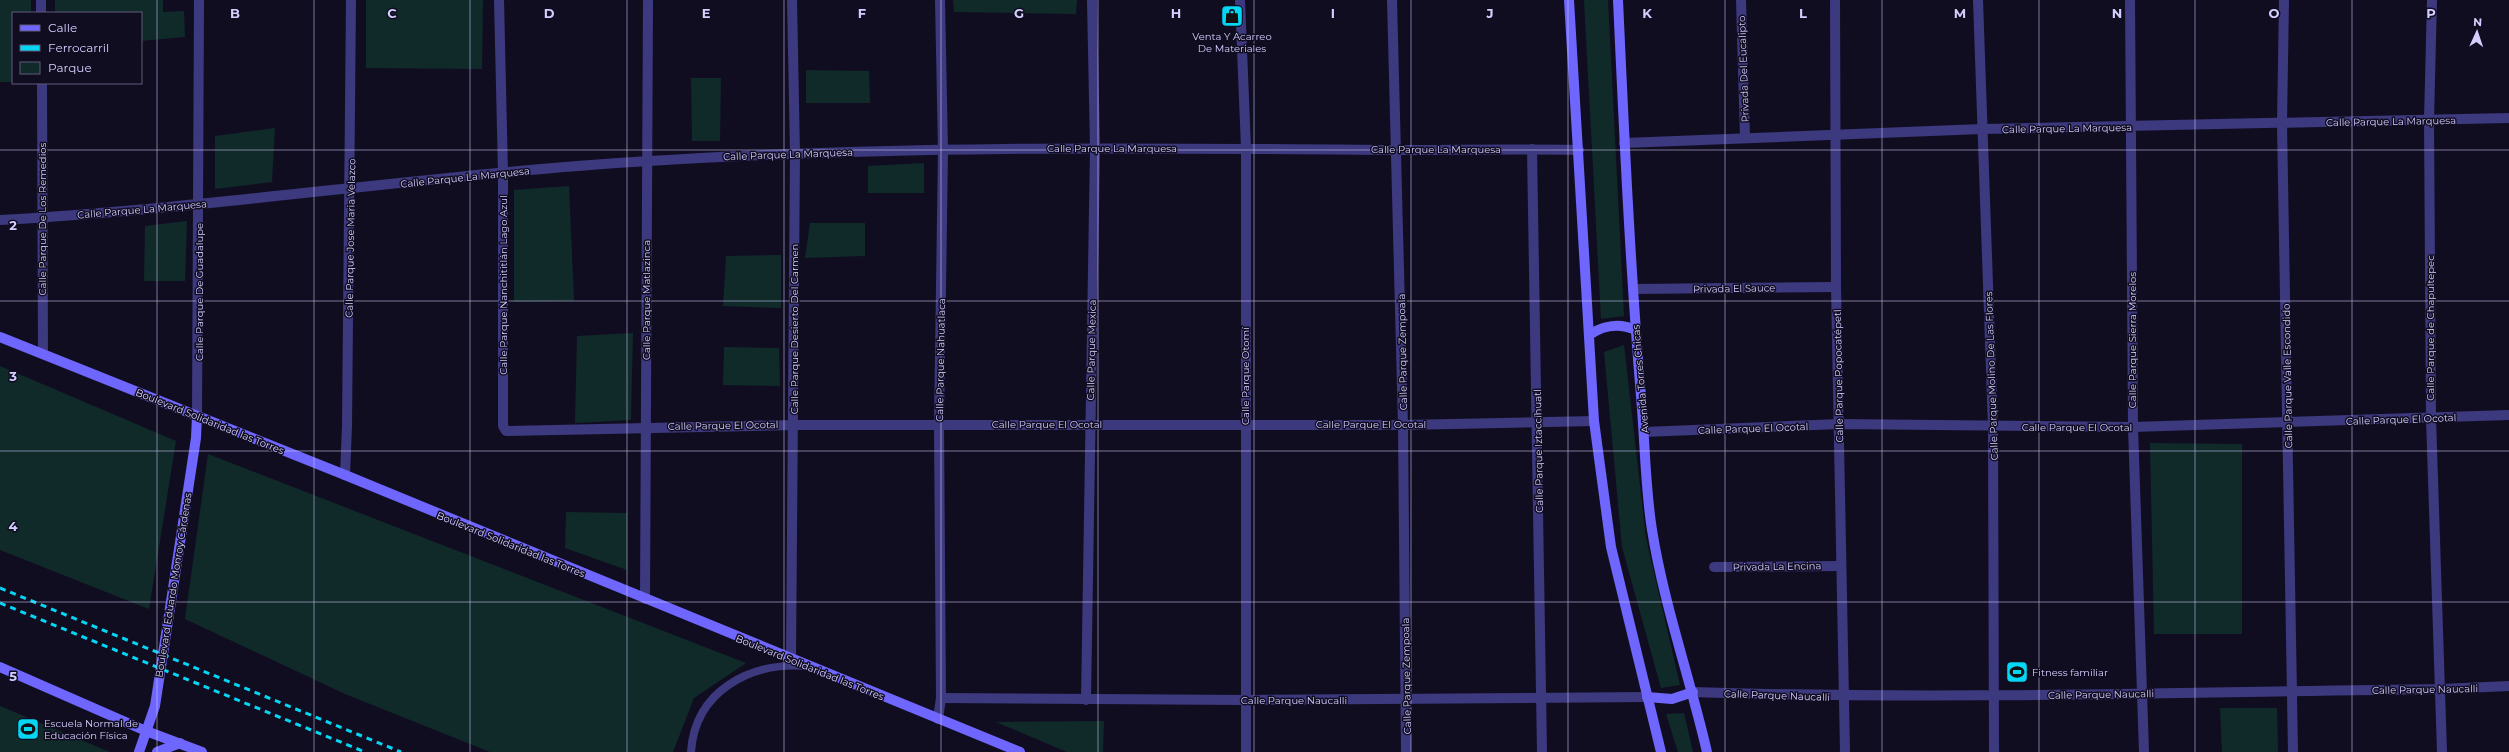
<svg xmlns="http://www.w3.org/2000/svg" width="2509" height="752" viewBox="0 0 2509 752" font-family="Montserrat,sans-serif">
<style>
.green{fill:#102a2a}
.lines{fill:none;stroke-linecap:round;stroke-linejoin:round}
.service{stroke:#3d397f;stroke-width:8}
.minor{stroke:#3d397f;stroke-width:10}
.secondary{stroke:#6e66fd;stroke-width:10}
.rail{stroke:#04d6f4;stroke-width:3;stroke-dasharray:6 5;stroke-linecap:butt}
.grid{fill:none;stroke:#d4cefe;stroke-width:1;stroke-opacity:0.55}
.labels{text-anchor:middle;stroke-width:3;stroke-linejoin:round;paint-order:stroke}
.poi-label{font-size:10px;fill:#d4cefe;stroke:#110d21;text-anchor:start}
.street-label{font-size:10px;fill:#d4cefe;stroke:#110d21}
.grid-label{font-size:13px;text-anchor:middle;font-weight:bold;fill:#d4cefe;stroke:#110d21;stroke-width:3;stroke-linejoin:round;paint-order:stroke}
</style>
<rect width="100%" height="100%" fill="#110d21"/>
<g class="green">
<polygon points="0,0 31,0 31,13 13,13 13,82 0,82"/>
<polygon points="55,0 163,0 163,12 184,11 185,37 141,41 141,13 55,13"/>
<polygon points="366,0 483,0 482,69 366,68"/>
<polygon points="953,0 1077,0 1076,14 954,12"/>
<polygon points="1584,0 1608,0 1624,316 1601,319"/>
<polygon points="806,70 869,71 870,103 806,103"/>
<polygon points="691,78 721,78 720,141 692,141"/>
<polygon points="275,128 272,182 215,189 215,136"/>
<polygon points="924,163 924,193 868,193 868,166"/>
<polygon points="569,186 574,301 514,302 514,190"/>
<polygon points="187,221 185,281 144,281 145,226"/>
<polygon points="810,223 865,223 865,256 805,258"/>
<polygon points="781,255 781,308 723,306 726,256"/>
<polygon points="633,333 631,420 575,423 577,336"/>
<polygon points="1624,345 1646,538 1680,685 1661,688 1622,547 1604,352"/>
<polygon points="724,347 779,348 780,386 723,385"/>
<polygon points="0,366 176,441 149,609 0,550"/>
<polygon points="2150,443 2242,444 2242,634 2154,634"/>
<polygon points="208,454 746,663 694,698 673,752 490,752 345,694 185,619"/>
<polygon points="566,512 627,513 627,570 565,548"/>
<polygon points="0,706 110,752 0,752"/>
<polygon points="2220,708 2277,708 2278,752 2222,752"/>
<polygon points="1684,713 1693,752 1678,752 1666,714"/>
<polygon points="1104,721 1103,752 1067,752 996,722"/>
</g>
<g class="lines">
<path class="service" d="M691,752C695,691 750,662 806,666"/>
<g class="minor">
<polyline points="41,0 41,13"/>
<polyline points="499,0 503,173 503,426 506,431 794,425 1403,425 1594,421"/>
<polyline points="1240,0 1246,148 1246,752"/>
<polyline points="1392,0 1403,425 1406,752"/>
<polyline points="1741,0 1745,137"/>
<polyline points="1835,0 1836,287 1845,752"/>
<polyline points="1978,0 1993,427 1994,752"/>
<polyline points="2130,0 2133,427 2144,752"/>
<polyline points="2284,0 2282,124 2293,752"/>
<polyline points="2432,0 2429,120 2431,418 2442,752"/>
<polyline points="42,83 43,354"/>
<polyline points="1624,143 1982,129 2509,118"/>
<polyline points="1532,149 1542,752"/>
<path d="M0,220C217,208 432,174 649,161C898,145 1147,148 1396,150C1457,150 1518,149 1579,150"/>
<polyline points="1633,289 1836,287"/>
<polyline points="197,416 199,0"/>
<polyline points="1644,432 1839,424 2133,427 2509,415"/>
<polyline points="345,475 347,426 351,0"/>
<polyline points="1714,567 1841,566"/>
<polyline points="645,599 648,0"/>
<polyline points="791,658 795,153 792,0"/>
<path d="M1693,692C1942,700 2192,692 2441,689L2509,686"/>
<polyline points="941,698 1246,700 1647,697"/>
<polyline points="1086,700 1095,148 1092,0"/>
<polyline points="938,719 941,698 939,424 943,150 940,0"/>
</g>
<g class="secondary">
<polyline points="1569,0 1594,421 1611,547 1661,752"/>
<path d="M1618,0C1624,132 1630,265 1641,396C1645,441 1645,486 1652,530C1664,605 1690,678 1707,752"/>
<path d="M1589,335C1603,325 1620,323 1636,330"/>
<polyline points="0,337 345,475 1020,752"/>
<polyline points="0,667 146,731 202,752"/>
<polyline points="1647,697 1672,699 1693,692"/>
<polyline points="139,752 155,706 196,438 197,416"/>
<polyline points="157,752 180,743"/>
</g>
<g class="rail">
<polyline points="0,588 401,752"/>
<polyline points="0,603 365,752"/>
</g>
</g>
<path class="grid" d="M157,0V752M314,0V752M470,0V752M627,0V752M784,0V752M941,0V752M1098,0V752M1254,0V752M1411,0V752M1568,0V752M1725,0V752M1882,0V752M2039,0V752M2195,0V752M2352,0V752M0,150H2509M0,301H2509M0,451H2509M0,602H2509"/>
<defs>
<g id="shop-square" transform="scale(1.15)"><rect x="-9" y="-9" width="18" height="18" rx="4" fill="#04d6f4" stroke="#110d21"/><path d="M-5-2.5h2.3a2.7 3.5 0 0 1 5.4 0H5L5.5 6h-11ZM-1.5-2.5h3a1.5 2.3 0 0 0-3 0Z" fill="#111"/></g>
<g id="stadium-square" transform="scale(1.15)"><rect x="-9" y="-9" width="18" height="18" rx="4" fill="#04d6f4" stroke="#110d21"/><path d="M0-5a6.5 5 0 1 0 0 10a6.5 5 0 1 0 0-10ZM-3.5-1.8h7v3.6h-7Z" fill="#111"/></g>
</defs>
<g fill-rule="evenodd">
<use href="#shop-square" x="1232" y="16"/>
<use href="#stadium-square" x="2017" y="672"/>
<use href="#stadium-square" x="28" y="729"/>
</g>
<g class="labels">
<g class="poi-label">
<text x="1232" y="40" text-anchor="middle">Venta Y Acarreo<tspan x="1232" dy="12">De Materiales</tspan></text>
<text x="2032" y="676">Fitness familiar</text>
<text x="44" y="727">Escuela Normal de<tspan x="44" dy="12">Educación Física</tspan></text>
</g>
<g class="street-label">
<text transform="translate(1743 69) rotate(-92)" y="4">Privada Del Eucalipto</text>
<text transform="translate(2391 121) rotate(-1)" y="4">Calle Parque La Marquesa</text>
<text transform="translate(2067 128) rotate(-1)" y="4">Calle Parque La Marquesa</text>
<text x="1112" y="152">Calle Parque La Marquesa</text>
<text x="1436" y="153">Calle Parque La Marquesa</text>
<text transform="translate(788 154) rotate(-2)" y="4">Calle Parque La Marquesa</text>
<text transform="translate(465 177) rotate(-6)" y="4">Calle Parque La Marquesa</text>
<text transform="translate(142 209) rotate(-5)" y="4">Calle Parque La Marquesa</text>
<text transform="translate(42 219) rotate(-90)" y="4">Calle Parque De Los Remedios</text>
<text transform="translate(350 238) rotate(-89)" y="4">Calle Parque Jose Maria Velazco</text>
<text transform="translate(503 285) rotate(-90)" y="4">Calle Parque Nanchititlán Lago Azul</text>
<text transform="translate(1734 288) rotate(-1)" y="4">Privada El Sauce</text>
<text transform="translate(199 292) rotate(-90)" y="4">Calle Parque De Guadalupe</text>
<text transform="translate(646 300) rotate(-90)" y="4">Calle Parque Matlazinca</text>
<text transform="translate(2430 328) rotate(-90)" y="4">Calle Parque de Chapultepec</text>
<text transform="translate(794 329) rotate(-90)" y="4">Calle Parque Desierto Del Carmen</text>
<text transform="translate(2132 340) rotate(-90)" y="4">Calle Parque Sierra Morelos</text>
<text transform="translate(1091 350) rotate(-89)" y="4">Calle Parque Mexica</text>
<text transform="translate(1402 352) rotate(-91)" y="4">Calle Parque Zempoala</text>
<text transform="translate(940 360) rotate(-89)" y="4">Calle Parque Nahuatlaca</text>
<text transform="translate(1245 376) rotate(-90)" y="4">Calle Parque Otomí</text>
<text transform="translate(1838 376) rotate(-91)" y="4">Calle Parque Popocatépetl</text>
<text transform="translate(1991 376) rotate(-92)" y="4">Calle Parque Molino De Las Flores</text>
<text transform="translate(2287 376) rotate(-91)" y="4">Calle Parque Valle Escondido</text>
<text transform="translate(1640 379) rotate(-95)" y="4">Avenida Torres Chicas</text>
<text transform="translate(2401 419) rotate(-2)" y="4">Calle Parque El Ocotal</text>
<text transform="translate(210 421) rotate(22)" y="4">Boulevard Solidaridad las Torres</text>
<text x="1047" y="428">Calle Parque El Ocotal</text>
<text x="1371" y="428">Calle Parque El Ocotal</text>
<text transform="translate(723 425) rotate(-1)" y="4">Calle Parque El Ocotal</text>
<text x="2077" y="431">Calle Parque El Ocotal</text>
<text transform="translate(1753 428) rotate(-2)" y="4">Calle Parque El Ocotal</text>
<text transform="translate(1538 451) rotate(-91)" y="4">Calle Parque Iztaccíhuatl</text>
<text transform="translate(511 544) rotate(22)" y="4">Boulevard Solidaridad las Torres</text>
<text transform="translate(1777 566) rotate(-1)" y="4">Privada La Encina</text>
<text transform="translate(173 585) rotate(-81)" y="4">Boulevard Eduardo Monroy Cárdenas</text>
<text transform="translate(810 667) rotate(22)" y="4">Boulevard Solidaridad las Torres</text>
<text transform="translate(1406 676) rotate(-91)" y="4">Calle Parque Zempoala</text>
<text transform="translate(2425 689) rotate(-1)" y="4">Calle Parque Naucalli</text>
<text transform="translate(2101 694) rotate(-1)" y="4">Calle Parque Naucalli</text>
<text transform="translate(1777 695) rotate(2)" y="4">Calle Parque Naucalli</text>
<text x="1294" y="704">Calle Parque Naucalli</text>
</g>
</g>
<g class="grid-label">
<text x="235" y="18">B</text>
<text x="392" y="18">C</text>
<text x="549" y="18">D</text>
<text x="706" y="18">E</text>
<text x="862" y="18">F</text>
<text x="1019" y="18">G</text>
<text x="1176" y="18">H</text>
<text x="1333" y="18">I</text>
<text x="1490" y="18">J</text>
<text x="1647" y="18">K</text>
<text x="1803" y="18">L</text>
<text x="1960" y="18">M</text>
<text x="2117" y="18">N</text>
<text x="2274" y="18">O</text>
<text x="2431" y="18">P</text>
<text x="13" y="230">2</text>
<text x="13" y="381">3</text>
<text x="13" y="531">4</text>
<text x="13" y="681">5</text>
</g>
<rect x="12" y="12" width="130" height="72" fill="#110d21" stroke="#5f5a79"/>
<rect x="20" y="25" width="20" height="6" fill="#6e66fd" stroke="#5f5a79"/>
<text x="48" y="32" font-size="12" fill="#d4cefe">Calle</text>
<rect x="20" y="45" width="20" height="6" fill="#04d6f4" stroke="#5f5a79"/>
<text x="48" y="52" font-size="12" fill="#d4cefe">Ferrocarril</text>
<rect x="20" y="62" width="20" height="12" fill="#102a2a" stroke="#5f5a79"/>
<text x="48" y="72" font-size="12" fill="#d4cefe">Parque</text>
<g transform="translate(2477 32) rotate(3)" stroke="#110d21" stroke-width="3" paint-order="stroke">
<path d="M0-3L7 15L0 10L-7 15Z" fill="#d4cefe"/>
<text y="-6" font-size="11" font-weight="bold" text-anchor="middle" fill="#d4cefe">N</text>
</g>
</svg>
